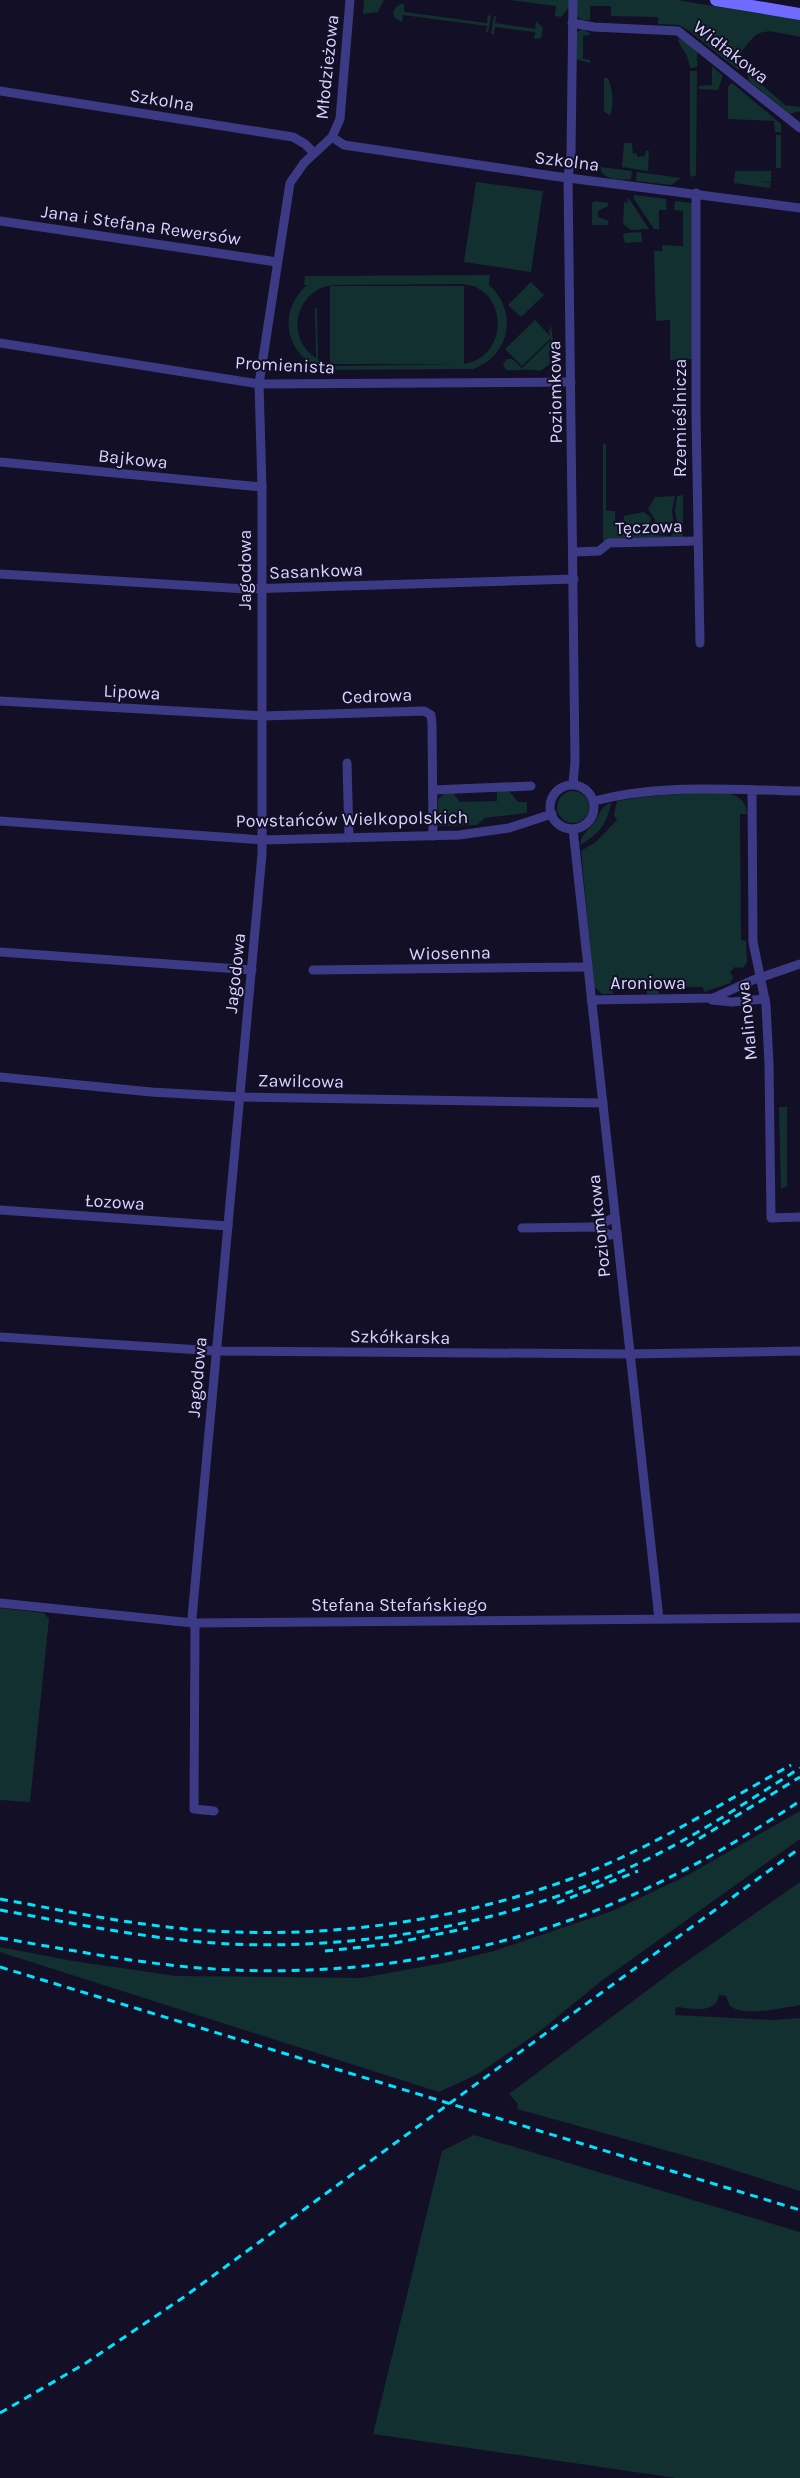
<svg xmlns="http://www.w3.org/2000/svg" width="800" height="2478" viewBox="0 0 800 2478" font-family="Karla,sans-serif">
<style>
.green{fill:#12302f;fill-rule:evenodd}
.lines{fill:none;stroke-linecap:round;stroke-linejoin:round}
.street{stroke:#3d3a85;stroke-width:9}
.secondary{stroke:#6f6bff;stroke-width:12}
.rail{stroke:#00e5ff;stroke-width:3;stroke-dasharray:8 6;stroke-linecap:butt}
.labels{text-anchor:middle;stroke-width:4;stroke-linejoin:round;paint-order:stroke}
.street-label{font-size:18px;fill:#d9d4ff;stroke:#130f26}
</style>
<rect width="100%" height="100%" fill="#130f26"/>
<g class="green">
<polygon points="364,0 384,0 378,12 363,14"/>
<polygon points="510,0 569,0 569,7 561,17 555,16 556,6"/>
<path d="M575,0H677L800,20V37C760,29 761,25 736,59L743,67L738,70L688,30L679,25L658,24V17L611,16V6H590V20H582L575,15Z"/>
<polygon points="401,4 404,4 404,12 487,23 488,15 491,16 488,33 486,32 487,26 403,15 402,22 395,18 393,13 396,7"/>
<polygon points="494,16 496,16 495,23 535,29 536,21 543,28 541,38 534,39 535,32 495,27 494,34 491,34"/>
<polygon points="582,29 590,33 590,35 583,36 583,59 590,60 590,63 575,59 575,34"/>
<polygon points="679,38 697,50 697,67 690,68 687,56 678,41"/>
<polygon points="712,66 723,76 718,90 699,89 699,86 712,85"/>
<polygon points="751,69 758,71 752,76 785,105 800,107 800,111 790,114 749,81 747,74"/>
<polygon points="690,71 697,71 696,175 692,177 690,175"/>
<path d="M604,78H608C613,92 614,102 610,116L604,111Z"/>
<polygon points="732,83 781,124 781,132 775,132 774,121 728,119 728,86"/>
<rect x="776" y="135" width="5" height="33"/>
<polygon points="624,143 632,143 633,154 636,153 638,157 645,156 646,151 649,151 648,171 622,167"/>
<path d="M600,167L632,171L631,180C620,179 602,181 600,167Z"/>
<polygon points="735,171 771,171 771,182 757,181 771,183 770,188 734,183"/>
<polygon points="637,172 681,178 671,185 636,181"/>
<polygon points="476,182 543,191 531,272 464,262"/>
<polygon points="634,195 666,199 667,210 659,210 659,229 654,229 634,199"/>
<polygon points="628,198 630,200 649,229 631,230 623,224 624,202 627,203"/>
<polygon points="595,201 608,203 608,206 598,211 598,217 609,221 607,225 592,225 592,203"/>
<polygon points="675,201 692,203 693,359 670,360 670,320 656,321 654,251 662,251 662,245 683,246 683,211 674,210"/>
<polygon points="641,232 642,242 625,243 623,235 626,233"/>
<path d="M490,275L489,285C518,310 511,356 473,369L323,370C286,355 276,313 307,285H304L305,276ZM461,284C509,286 510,357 464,364V286H330V364L318,360L317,308H315L316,358C284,338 296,289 333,285ZM330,364H462L337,366Z"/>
<polygon points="531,282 544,295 521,317 508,305"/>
<path d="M535,320L551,337L549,332L551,325L553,342L549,352L550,364L540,371C528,368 518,371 506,370L503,364L507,359H512L522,368L551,340V338L522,366L505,349Z"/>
<polygon points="606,443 606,511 615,511 615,524 624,524 624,516 644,512 651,518 650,530 654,535 671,536 678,527 675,511 677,496 683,495 683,539 603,542 603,444"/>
<polygon points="675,496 672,510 674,530 670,533 658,534 652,527 655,520 648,509 655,497"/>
<circle cx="573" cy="807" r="16"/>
<polygon points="497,791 509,791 518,802 527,802 527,813 485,818 477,825 439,826 438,799 445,793 453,793 460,802 497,801"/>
<path d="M692,793C714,794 745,786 747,814H740L741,940L746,941L747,962L743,968L735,967L730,972L733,977L730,983L704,992L703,987H659V994H647L646,987H613V994H602L594,986L581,851L596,842L617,820L614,815L617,801L642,797Z"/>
<path d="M611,803C607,824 599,834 580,845C581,834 587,832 593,824C600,816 599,807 611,803Z"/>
<polygon points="779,1107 787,1107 787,1187 781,1188"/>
<polygon points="0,1608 44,1613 49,1619 30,1802 0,1800"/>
<polygon points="800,1811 800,1839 600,1982 540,2031 478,2074 439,2092 0,1952 0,1947 73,1961 176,1976 361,1978 449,1962 494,1951 612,1911 686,1876"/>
<path d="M800,1882V2005C783,2008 744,2017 730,2006L726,1996L719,1995C716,2015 691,2008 676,2007L675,2015L773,2020L800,2018V2191L715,2164L517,2109L518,2104L509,2094L673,1971Z"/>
<polygon points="474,2135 800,2232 800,2478 676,2478 373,2434 442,2151"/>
</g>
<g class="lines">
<g class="street">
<polyline points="572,23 594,27 678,31 800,128"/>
<polyline points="0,91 293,137 305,144 314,153"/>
<polyline points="332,137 344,145 553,176 800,208"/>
<polyline points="696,193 696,414 700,643"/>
<polyline points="0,221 277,262"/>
<polyline points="0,343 259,384 571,382"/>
<polyline points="0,462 262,487"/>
<polyline points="573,552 599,551 609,543 697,541"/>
<polyline points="0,574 246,589 574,579"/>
<polyline points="0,701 263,716 424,711 431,715 432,723 433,836"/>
<polyline points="347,763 349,838"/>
<polyline points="573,784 575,761 568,178 571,154 573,0"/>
<circle cx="572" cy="807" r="22"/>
<polyline points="433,790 531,786"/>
<polyline points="752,790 753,942 766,1005 769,1064 771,1218 800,1217"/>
<path d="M594,801C661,783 731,790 800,791"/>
<polyline points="0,821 262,840 459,835 509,828 552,814"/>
<polyline points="573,829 659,1619"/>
<polyline points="0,952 252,970"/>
<polyline points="313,970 588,967"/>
<polyline points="591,1000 713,998 753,980 800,964"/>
<polyline points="712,1000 732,1002 765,999"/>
<polyline points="0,1077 151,1092 239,1097 603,1103"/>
<polyline points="0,1210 228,1226"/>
<polyline points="595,1227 615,1217"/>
<polyline points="522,1228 595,1227 610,1235 617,1234"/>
<polyline points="0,1337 216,1351 629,1354 800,1351"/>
<polyline points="0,1603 193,1623 800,1618"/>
<polyline points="214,1811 194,1809 195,1628 192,1618 262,854 262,487 259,384 290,183 304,163 332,137 340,119 350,0"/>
</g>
<polyline class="secondary" points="716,0 800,14"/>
<g class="rail">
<polyline points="687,1846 800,1777"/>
<path d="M0,1899C77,1913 156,1930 235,1932C353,1936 471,1917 581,1875C655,1846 722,1803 791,1765"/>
<polyline points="557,1903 638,1871"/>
<path d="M0,1910C76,1924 153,1940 230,1944C366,1950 509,1923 633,1866C692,1839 745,1803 800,1768"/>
<path d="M0,1938C77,1951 155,1967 233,1970C378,1976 524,1948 654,1885C705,1861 753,1832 800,1801"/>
<polyline points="325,1951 390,1944 468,1928"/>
<polyline points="0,1967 800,2210"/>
<polyline points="0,2413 86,2363 184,2297 800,1848"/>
</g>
</g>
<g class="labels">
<g class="street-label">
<text transform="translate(731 52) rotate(38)" y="6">Widłakowa</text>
<text transform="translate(327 67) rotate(-84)" y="6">Młodzieżowa</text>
<text transform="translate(162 100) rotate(9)" y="6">Szkolna</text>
<text transform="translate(567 161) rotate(7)" y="6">Szkolna</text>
<text transform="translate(141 225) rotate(8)" y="6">Jana i Stefana Rewersów</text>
<text transform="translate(285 365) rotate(3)" y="6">Promienista</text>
<text transform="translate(555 392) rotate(-91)" y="6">Poziomkowa</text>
<text transform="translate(680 418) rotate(-90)" y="6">Rzemieślnicza</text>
<text transform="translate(133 459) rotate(6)" y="6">Bajkowa</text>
<text transform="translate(649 527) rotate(-2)" y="6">Tęczowa</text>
<text transform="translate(245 570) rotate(-90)" y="6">Jagodowa</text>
<text transform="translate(316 571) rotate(-2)" y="6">Sasankowa</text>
<text transform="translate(132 692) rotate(3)" y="6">Lipowa</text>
<text transform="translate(377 696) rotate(-2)" y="6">Cedrowa</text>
<text transform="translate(352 819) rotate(-1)" y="6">Powstańców Wielkopolskich</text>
<text transform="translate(450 953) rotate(-1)" y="6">Wiosenna</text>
<text transform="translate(235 973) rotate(-84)" y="6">Jagodowa</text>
<text x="648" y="989">Aroniowa</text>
<text transform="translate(747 1021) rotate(-96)" y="6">Malinowa</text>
<text transform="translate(301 1081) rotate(1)" y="6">Zawilcowa</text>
<text transform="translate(115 1202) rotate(4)" y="6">Łozowa</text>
<text transform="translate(599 1226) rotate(-96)" y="6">Poziomkowa</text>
<text transform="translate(400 1337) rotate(1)" y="6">Szkółkarska</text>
<text transform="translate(197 1377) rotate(-85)" y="6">Jagodowa</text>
<text x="399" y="1611">Stefana Stefańskiego</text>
</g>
</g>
</svg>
